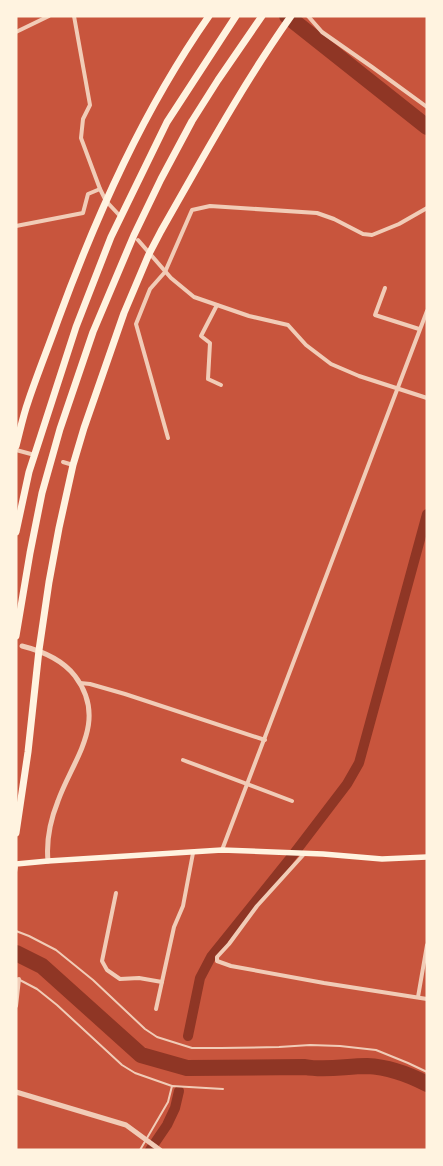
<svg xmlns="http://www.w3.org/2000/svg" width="443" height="1166" viewBox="0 0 443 1166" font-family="Montserrat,sans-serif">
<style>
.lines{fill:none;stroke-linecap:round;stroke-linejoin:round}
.canal{stroke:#8f3625;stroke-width:10}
.river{stroke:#8f3625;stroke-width:16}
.service{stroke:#f1ccb7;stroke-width:2}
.minor{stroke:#f1ccb7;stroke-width:4}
.tertiary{stroke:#f1ccb7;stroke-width:5}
.secondary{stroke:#fff3e0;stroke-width:5.5}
.trunk{stroke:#fff3e0;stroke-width:7}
</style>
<rect width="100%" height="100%" fill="#c8553d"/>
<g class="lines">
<g class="canal">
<polyline points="188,1036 200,978 211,957 289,860 347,784 359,763 427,514"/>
<polyline points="150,1150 167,1125 175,1108 179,1091"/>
</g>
<g class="river">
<polyline points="287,16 427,127"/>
<path d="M16,953L42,966L141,1055L187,1068L305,1067C326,1071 346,1066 367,1066C388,1067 408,1074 427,1084"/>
</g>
<g class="service">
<polyline points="16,872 17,867"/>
<polyline points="16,931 29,936 56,950 93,980 145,1029 157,1037 192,1048 221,1048 279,1047 310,1045 340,1046 376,1050 408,1063 427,1072"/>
<polyline points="16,978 37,989 57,1005 122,1065 135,1073 172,1086"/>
<polyline points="140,1150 168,1102 172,1086 223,1089"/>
</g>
<g class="minor">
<polyline points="74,16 90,105 83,119 81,138 100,189 106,201 120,216"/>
<polyline points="308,16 322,32 372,67 427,107"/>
<polyline points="16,32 49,16"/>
<polyline points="16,226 83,213 88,194 100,189"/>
<polyline points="138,240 171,278 194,297 249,316 288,325 306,345 331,364 359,376 427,398"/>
<polyline points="385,288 375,315 419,329"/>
<polyline points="217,305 201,336 210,343 208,379 221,385"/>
<polyline points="168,438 136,324 150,289 165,272 192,210 210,206 317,213 334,219 363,234 372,235 399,224 427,208"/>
<polyline points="16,450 31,454"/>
<polyline points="63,462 73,465"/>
<polyline points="80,683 90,684 125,694 265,740"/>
<polyline points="183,760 292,801"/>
<polyline points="222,850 427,311"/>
<polyline points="305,853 257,906 229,944 217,957 217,961 231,966 324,983 427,999"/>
<polyline points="116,893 102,961 107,970 120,979 139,978 162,982"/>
<polyline points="418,997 427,945"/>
<polyline points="16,1006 19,979"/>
<polyline points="156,1009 174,927 183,906 193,853"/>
</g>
<g class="tertiary">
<path d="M22,646C42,651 62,659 75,676C109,721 73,759 58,801C50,821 46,840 48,861"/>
<polyline points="16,1092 126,1125 160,1150"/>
</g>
<polyline class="secondary" points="16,864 48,861 222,850 323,854 382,859 427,857"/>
<g class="trunk">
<path d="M16,446C20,431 23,416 28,402C37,375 48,348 58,320C97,214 144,109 209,16"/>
<polyline points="16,532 29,472 76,327 111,237 167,122 236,16"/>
<polyline points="16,636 30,553 42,493 60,429 93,332 134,235 161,179 192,121 218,80 262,16"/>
<path d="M16,833L28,752L39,650L49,582L59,528L73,465L84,428L124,313L149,254L161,231C202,159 243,84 291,16"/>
</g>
</g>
<rect width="443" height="1166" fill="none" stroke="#fff3e0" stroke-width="35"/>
</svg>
